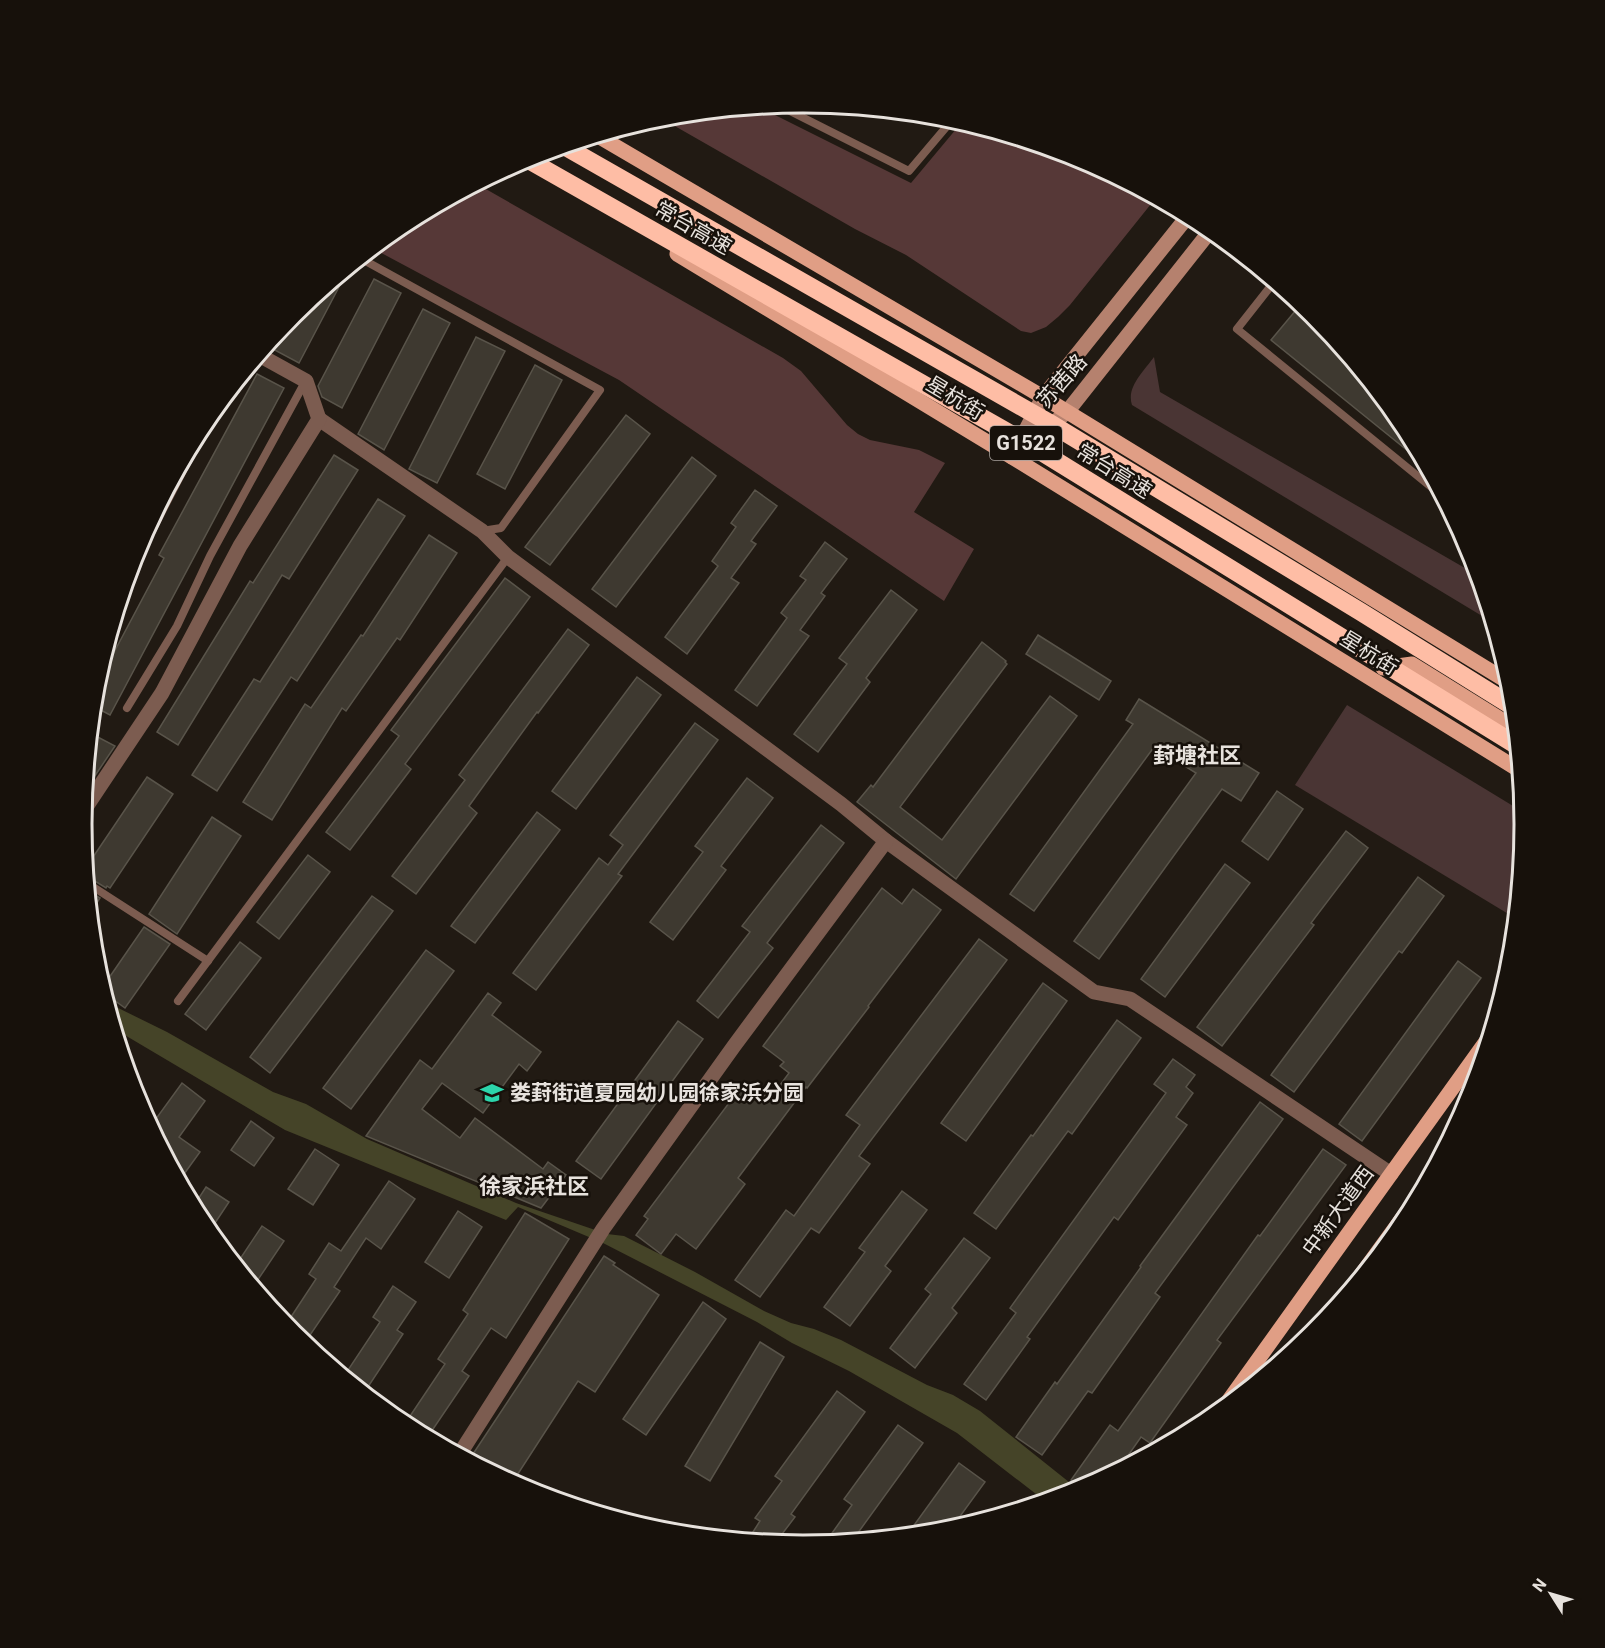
<svg xmlns="http://www.w3.org/2000/svg" width="1605" height="1648" viewBox="0 0 1605 1648" font-family="Roboto,'Noto Sans SC',sans-serif">
<style>
.green{fill:#4a3534}
.forest{fill:#563837}
.water{fill:#454428}
.building{fill:#3e3930;stroke:#59544a;stroke-width:1.5}
.lines{fill:none;stroke-linecap:round;stroke-linejoin:round}
.lane{stroke:#7c5c50;stroke-width:8}
.street{stroke:#7c5c50;stroke-width:15}
.secondary{stroke:#b5816e;stroke-width:15}
.primary{stroke:#e09e85;stroke-width:15}
.highway-bridge{stroke:#febda5;stroke-width:18}
.labels{text-anchor:middle;stroke-width:5;stroke-linejoin:round;paint-order:stroke}
.shield{fill:#17110b;stroke:#a9a39e;stroke-width:1.5}
.shield-label{font-size:20px;font-weight:bold;fill:#e7e2dd}
.street-label{font-size:21px;fill:#e7e2dd;stroke:#17110b}
.poi-label{font-size:21px;font-weight:bold;fill:#e7e2dd;stroke:#17110b;text-anchor:start}
.neighbourhood-label{font-size:22px;font-weight:bold;fill:#e7e2dd;stroke:#17110b}
.rim{fill:none;stroke:#e7e2dd;stroke-width:3}
</style>
<rect width="100%" height="100%" fill="#211a13"/>
<g class="green">
<path d="M1154,357L1160,392L1477,575L1492,622L1132,405C1126,387 1144,371 1154,357Z"/>
<polygon points="1347,705 1523,812 1524,824 1515,918 1295,785"/>
</g>
<g class="forest">
<polygon points="759,107 911,183 962,122 1079,158 1155,199 1070,305 1058,317 1046,327 1031,333 1021,331 1012,325 906,255 855,229 659,117"/>
<polygon points="477,184 783,358 801,371 847,425 858,434 870,440 919,450 945,463 914,512 974,549 944,601 619,380 372,248 402,224"/>
</g>
<polygon class="water" points="106,1002 167,1032 273,1092 306,1104 367,1139 516,1203 607,1234 624,1236 695,1272 764,1311 791,1323 814,1329 841,1340 927,1385 953,1395 980,1411 1079,1490 1045,1501 957,1433 849,1371 792,1343 757,1322 603,1243 518,1207 506,1220 285,1130 123,1034 115,1031"/>
<g class="building">
<polygon points="349,268 299,363 269,347 277,333 293,314"/>
<polygon points="374,279 401,293 342,408 322,397 318,386"/>
<polygon points="1301,304 1313,314 1403,423 1424,464 1271,340"/>
<polygon points="423,309 450,323 384,450 358,434"/>
<polygon points="476,337 505,351 437,483 409,469"/>
<polygon points="535,365 562,380 505,489 477,474"/>
<polygon points="257,374 284,388 110,715 93,706 94,690 164,558 159,555"/>
<polygon points="626,415 650,434 550,565 525,547"/>
<polygon points="334,455 358,470 289,579 282,575 178,745 157,732 250,581 253,583"/>
<polygon points="692,457 716,476 616,607 592,589"/>
<polygon points="755,490 777,506 751,541 756,544 731,578 739,583 687,654 665,637 718,566 712,561 736,527 731,523"/>
<polygon points="378,499 405,516 297,681 291,677 217,791 192,775 254,679 260,682"/>
<polygon points="429,535 457,553 400,640 397,638 346,711 342,708 272,820 243,802 305,704 311,708 361,635 363,636"/>
<polygon points="825,542 847,559 821,593 825,596 800,630 809,636 757,706 735,690 787,618 781,613 806,580 800,576"/>
<polygon points="505,578 530,597 405,764 411,769 350,850 326,832 399,736 391,730"/>
<polygon points="891,590 917,610 866,678 870,682 818,752 794,734 847,664 839,658"/>
<polygon points="568,629 589,645 538,713 537,712 469,806 477,813 416,894 392,876 465,780 459,775"/>
<polygon points="1038,635 1111,681 1099,700 1026,654"/>
<polygon points="982,642 1006,661 1005,662 1007,664 900,807 942,840 1050,696 1077,716 956,879 857,802 871,785 873,787"/>
<polygon points="637,677 661,695 576,809 552,791"/>
<polygon points="1139,699 1259,773 1241,801 1222,789 1099,959 1074,941 1196,773 1154,747 1034,911 1010,894 1133,724 1126,720"/>
<polygon points="695,723 718,740 618,874 622,876 536,990 513,973 599,858 608,865 623,845 610,835"/>
<polygon points="90,733 115,746 84,792 86,770"/>
<polygon points="147,777 173,794 110,888 107,886 106,888 90,878 86,877 85,869"/>
<polygon points="747,778 773,798 721,866 726,870 673,940 650,922 703,852 695,846"/>
<polygon points="1277,791 1303,809 1268,860 1242,841"/>
<polygon points="537,812 560,830 475,943 451,926"/>
<polygon points="212,817 241,836 177,934 149,914"/>
<polygon points="821,825 844,843 767,943 773,948 718,1018 697,1001 750,932 742,926"/>
<polygon points="1346,831 1368,848 1311,923 1314,925 1222,1046 1197,1027"/>
<polygon points="308,855 330,872 279,939 257,922"/>
<polygon points="1225,864 1250,883 1165,997 1141,979"/>
<polygon points="1418,877 1444,896 1402,953 1399,951 1294,1092 1271,1075"/>
<polygon points="882,888 902,904 913,889 941,910 868,1006 869,1007 807,1088 806,1087 738,1178 745,1184 696,1249 676,1234 661,1254 636,1235 648,1219 644,1216 744,1083 763,1097 770,1088 775,1092 789,1073 780,1066 784,1062 763,1046"/>
<polygon points="88,891 100,898 90,913"/>
<polygon points="372,896 393,911 270,1073 250,1057"/>
<polygon points="144,927 170,944 125,1008 103,992 102,988"/>
<polygon points="979,939 1007,960 859,1156 870,1164 819,1233 811,1228 760,1297 735,1280 786,1210 794,1216 860,1125 846,1115"/>
<polygon points="240,942 261,958 206,1030 185,1014"/>
<polygon points="426,950 454,971 351,1109 323,1088"/>
<polygon points="1458,961 1481,978 1362,1141 1339,1124"/>
<polygon points="1043,983 1067,1001 966,1141 941,1123"/>
<polygon points="488,993 501,1003 492,1015 541,1052 527,1071 519,1064 483,1113 442,1083 422,1109 460,1138 475,1118 543,1169 548,1162 566,1175 541,1208 366,1136 420,1060 432,1069"/>
<polygon points="1117,1020 1141,1038 1072,1134 1068,1131 996,1229 974,1213 1031,1135 1033,1136"/>
<polygon points="678,1021 703,1039 601,1179 576,1161"/>
<polygon points="1173,1059 1195,1075 1186,1087 1193,1093 1176,1117 1187,1125 1118,1220 1114,1217 1027,1337 1030,1339 986,1400 964,1384 1016,1313 1010,1308 1166,1093 1154,1084"/>
<polygon points="182,1083 205,1101 179,1137 200,1152 179,1181 150,1127"/>
<polygon points="1260,1102 1283,1119 1155,1293 1160,1297 1092,1393 1088,1391 1042,1455 1016,1437 1055,1382 1057,1384 1141,1267 1140,1266"/>
<polygon points="251,1121 274,1138 254,1166 231,1150"/>
<polygon points="315,1149 339,1165 313,1205 288,1189"/>
<polygon points="1323,1149 1346,1165 1217,1340 1221,1343 1150,1443 1141,1437 1118,1470 1083,1488 1071,1480 1110,1425 1118,1431 1258,1235 1260,1236"/>
<polygon points="389,1181 415,1199 381,1249 366,1238 334,1287 340,1291 304,1344 292,1334 285,1326 316,1279 309,1274 329,1243 341,1251"/>
<polygon points="206,1187 229,1202 209,1232 202,1225 193,1207"/>
<polygon points="902,1191 927,1210 885,1266 891,1271 850,1326 824,1307 865,1252 859,1248"/>
<polygon points="458,1211 482,1227 449,1278 425,1262"/>
<polygon points="525,1213 569,1239 506,1338 491,1328 462,1371 469,1376 427,1438 404,1425 445,1364 438,1359 468,1314 463,1310"/>
<polygon points="262,1226 284,1241 253,1287 236,1265"/>
<polygon points="964,1238 990,1258 952,1308 957,1313 915,1368 890,1348 931,1294 925,1289"/>
<polygon points="604,1256 615,1263 613,1265 659,1295 595,1392 578,1381 512,1483 469,1460"/>
<polygon points="393,1286 416,1302 397,1330 403,1334 364,1393 344,1376 380,1322 373,1317"/>
<polygon points="703,1302 726,1319 646,1435 623,1419"/>
<polygon points="760,1342 784,1357 710,1481 685,1466"/>
<polygon points="837,1391 865,1412 791,1514 795,1517 779,1538 773,1534 767,1542 760,1541 751,1535 760,1521 755,1518 782,1481 775,1476"/>
<polygon points="898,1425 923,1443 852,1541 825,1543 852,1505 844,1499"/>
<polygon points="959,1463 985,1482 950,1530 943,1532 907,1535"/>
</g>
<g class="lines">
<g class="lane">
<polyline points="778,105 909,171 953,119"/>
<polyline points="360,258 600,390 501,528 482,531"/>
<polyline points="1274,282 1237,329 1441,495"/>
<polyline points="125,583 216,407"/>
<polyline points="127,708 177,626 210,556 305,382"/>
<polyline points="87,883 208,961"/>
<polyline points="178,1001 508,557"/>
</g>
<g class="street">
<polyline points="319,419 482,531 508,557 841,804 886,841 1094,992 1130,999 1391,1174"/>
<polyline points="82,813 162,693 240,546 319,419 306,381 259,355"/>
<polyline points="459,1455 603,1229 734,1046 886,841"/>
</g>
<g class="secondary">
<polyline points="1016,449 1043,397 1188,216"/>
<polyline points="1012,457 1067,412 1211,230"/>
</g>
<g class="primary">
<polyline points="598,136 1043,397 1510,683"/>
<polyline points="677,254 1012,457 1519,770"/>
<polyline points="1383,668 1412,664 1515,728"/>
<polyline points="1361,1275 1417,1198"/>
<polyline points="1224,1407 1487,1040"/>
</g>
<g class="highway-bridge">
<polyline points="564,146 1048,422 1361,612 1512,706"/>
<polyline points="525,158 1032,446 1516,745"/>
</g>
</g>
<defs>
<g id="school-bare" transform="scale(1.8)"><path d="M0-5L7-2L0 1L-7-2ZM-4 1L0 2.5L4 1V4Q0 6-4 4Z" fill="#2cd5ab" stroke="#17110b" stroke-width="2.5" paint-order="stroke"/></g>
</defs>
<g fill-rule="evenodd">
<use href="#school-bare" x="492" y="1093"/>
</g>
<g class="labels">
<rect class="shield" x="990" y="426" width="72" height="34" rx="4.5"/>
<g class="shield-label">
<text x="1026" y="450">G1522</text>
</g>
<g class="street-label">
<text transform="translate(693 228) rotate(30)" y="7">常台高速</text>
<text transform="translate(1062 381) rotate(-49)" y="7">苏茜路</text>
<text transform="translate(955 398) rotate(31)" y="7">星杭街</text>
<text transform="translate(1114 471) rotate(32)" y="7">常台高速</text>
<text transform="translate(1369 653) rotate(32)" y="7">星杭街</text>
<text transform="translate(1338 1211) rotate(-54)" y="7">中新大道西</text>
</g>
<g class="poi-label">
<text x="510" y="1100">娄葑街道夏园幼儿园徐家浜分园</text>
</g>
<g class="neighbourhood-label">
<text x="1197" y="763">葑塘社区</text>
<text x="534" y="1194">徐家浜社区</text>
</g>
</g>
<path d="M0 0H1605V1648H0ZM92 824a711 711 0 1 1 1422 0a711 711 0 1 1-1422 0Z" fill="#17110b" fill-rule="evenodd"/>
<path class="rim" d="M92 824a711 711 0 1 1 1422 0a711 711 0 1 1-1422 0Z"/>
<g transform="translate(1551 1594) rotate(307)" stroke="#17110b" stroke-width="4.5" paint-order="stroke">
<path d="M0-4.5L10 22L0 15L-10 22Z" fill="#e7e2dd"/>
<text y="-9" font-size="16" font-weight="bold" text-anchor="middle" fill="#e7e2dd">N</text>
</g>
</svg>
